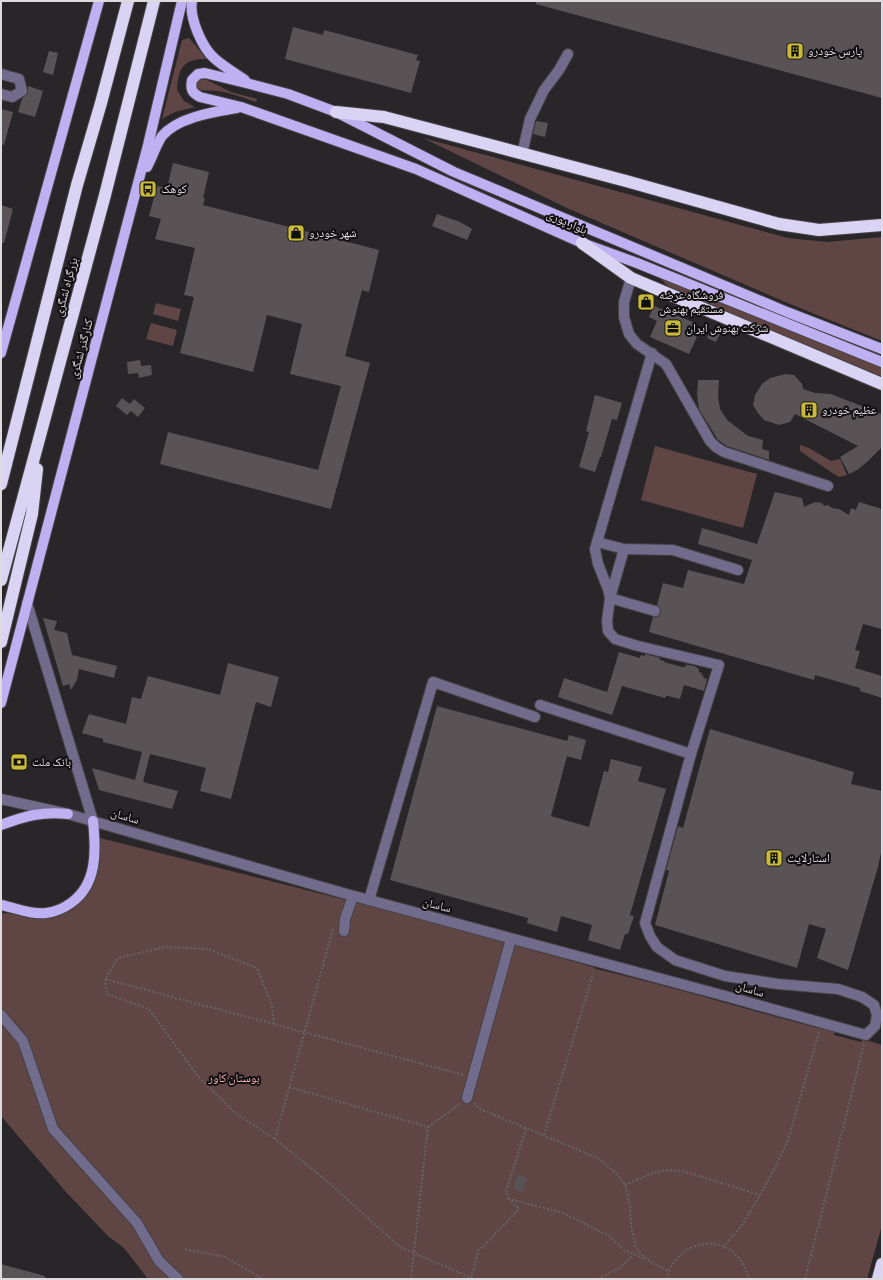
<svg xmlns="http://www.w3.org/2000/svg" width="883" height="1280" viewBox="0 0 883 1280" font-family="'Alegreya Sans','Noto Naskh Arabic',sans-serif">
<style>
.green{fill:#604545}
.building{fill:#595356}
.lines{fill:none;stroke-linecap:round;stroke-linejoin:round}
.minor-casing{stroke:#464347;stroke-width:12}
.major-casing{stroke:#464347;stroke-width:12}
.highway-casing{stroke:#464347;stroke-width:14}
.path{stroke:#666367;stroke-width:2;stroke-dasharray:2 2;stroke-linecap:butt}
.minor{stroke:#726c8c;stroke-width:10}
.major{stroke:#beb1f2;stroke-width:10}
.highway{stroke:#dad4f4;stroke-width:12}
.labels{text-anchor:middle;stroke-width:4;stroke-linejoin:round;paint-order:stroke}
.poi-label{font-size:12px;fill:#dedbde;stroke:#110f11;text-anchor:start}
.street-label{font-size:12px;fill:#dedbde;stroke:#110f11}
.park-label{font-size:12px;fill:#fbb7b8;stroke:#110f11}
</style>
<rect width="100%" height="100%" fill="#29262a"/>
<g class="green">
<path d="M189,38L207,59C183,58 178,69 177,90L184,101L195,107L175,112L162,119L182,40Z"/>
<path d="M200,78L207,80L231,92L257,99L256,102C244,98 231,93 218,91C210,90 203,92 196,88L195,84Z"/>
<polygon points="423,138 788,238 827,242 882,237 882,341 790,304 569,209"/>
<polygon points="659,277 882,366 882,377 669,287"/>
<polygon points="156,303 181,309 178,321 153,314"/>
<polygon points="151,323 177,330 173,346 146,339"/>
<polygon points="800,445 809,448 831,461 840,459 847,475 839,477 834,474 800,451"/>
<polygon points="655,446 757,474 743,528 641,500"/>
<path d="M100,838L425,920L593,967L596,969C676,987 755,1013 835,1032L834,1035L861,1042L863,1039L882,1045V1225L867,1279H148L124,1248L108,1236L66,1192L1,1116V913L30,915L72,908L99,856Z"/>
</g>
<g class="building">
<polygon points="536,1 882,1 882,98 536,4"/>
<polygon points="293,27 323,35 324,30 418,55 416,60 420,61 411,93 285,59"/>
<polygon points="49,51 58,53 53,75 43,72"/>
<polygon points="28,86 43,91 35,117 18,112 22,99 28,93"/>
<polygon points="1,109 13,112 4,145 1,144"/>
<polygon points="536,121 548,123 545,137 533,134"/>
<polygon points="173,163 209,172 203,198 205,198 203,205 379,250 369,292 362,290 345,356 370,363 331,509 160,464 168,432 318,470 341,386 290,374 302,324 267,315 253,372 180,353 194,297 184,295 195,248 155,239 161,219 149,216 157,186 167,188"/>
<polygon points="1,205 13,209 4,243 1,243"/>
<polygon points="437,214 460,222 472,229 467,240 432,226"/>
<polygon points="654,306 695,323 690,333 697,337 689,354 650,337 657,321 649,317"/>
<polygon points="711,330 720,334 716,342 707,338"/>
<polygon points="140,360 141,366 151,365 152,375 139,378 138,373 128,374 127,362"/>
<polygon points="786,374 794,375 802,384 803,389 815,393 831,394 882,414 882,447 867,462 857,470 849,474 840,457 858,446 795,414 790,422 779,425 764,420 758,413 753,405 755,395 762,384 770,378"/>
<polygon points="698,380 719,380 718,397 720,409 727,420 748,436 763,440 762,449 769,451 769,460 727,446 718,440 699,409 697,395"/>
<polygon points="595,395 622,403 617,420 612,419 601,457 600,457 595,472 579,467 589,432 586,431"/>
<polygon points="122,398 130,404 134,399 145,408 138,417 131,411 127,415 116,406"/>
<polygon points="775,492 802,498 804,507 815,502 822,503 824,506 828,505 832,508 839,509 849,515 851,508 856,510 859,502 882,509 882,629 863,624 855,650 860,651 855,668 882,676 882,698 860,691 860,688 815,675 814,680 649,632 653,617 657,617 661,613 661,609 657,605 663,583 683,588 688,570 744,584 752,560 698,544 702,528 757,544"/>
<polygon points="43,618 57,621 54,630 67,633 72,655 117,666 114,678 79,669 77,680 71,690 69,684 63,686"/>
<polygon points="619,652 640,658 641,655 645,656 645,654 660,658 660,660 665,661 664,662 682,667 685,667 686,665 689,665 697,667 697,668 699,669 699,672 702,673 701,675 704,676 703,678 707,679 704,691 684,685 680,699 668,696 666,696 665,698 622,686 612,715 558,697 564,678 607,692"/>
<polygon points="228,663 279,677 271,707 256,702 231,799 200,791 206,768 150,754 143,782 178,791 172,809 99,790 92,768 135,780 142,752 103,742 103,739 82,733 89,714 126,724 132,697 141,699 148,676 220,695"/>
<polygon points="437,706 567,741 569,735 586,740 581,760 567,756 551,816 589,827 604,771 608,772 611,759 642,767 638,781 666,789 630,915 634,916 628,934 625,934 620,950 588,940 592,925 561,916 557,932 527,923 528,918 390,880"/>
<polygon points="710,729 854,772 851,784 882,791 882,848 878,867 848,970 817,958 826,929 809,924 797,968 655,925 669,871 666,870 678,826 683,828"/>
<polygon points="518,1175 527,1178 523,1192 513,1189"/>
<polygon points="1,1264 45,1276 45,1279 1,1279"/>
</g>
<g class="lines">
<g class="minor-casing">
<g id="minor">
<polyline points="1,74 19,79 22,91 12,97 1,94"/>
<polyline points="522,154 530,119 544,90 559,70 568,54"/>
<polyline points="631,278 624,302 624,317 629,334 637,344 666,364 710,441 716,447 724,452 828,486"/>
<polyline points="652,353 595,549 598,564 608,589 610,598 655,611"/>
<polyline points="597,542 624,549 673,550 738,570"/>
<polyline points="27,603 93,821"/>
<polyline points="540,705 691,754"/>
<polyline points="1,799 68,814 343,893 729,997 866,1035 875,1026 877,1015 874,1005 862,997 838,989 778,984 725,976 675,960 657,947 650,936 645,923 691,754 719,665 638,646 615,639 608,631 607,621 610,598 624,549"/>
<polyline points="369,900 433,682 535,717"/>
<polyline points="344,931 345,919 353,896"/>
<polyline points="1,1015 23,1041 53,1129 137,1223 159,1261 178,1279"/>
<polyline points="467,1098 511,939"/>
</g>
</g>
<g class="major-casing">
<g id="major">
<path d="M192,1C189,18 202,47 214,58C224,67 235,73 245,80"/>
<path d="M147,167C152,158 156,145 162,136C178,117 214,112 237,108"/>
<path d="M882,349L787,312L454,172L336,112L288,94L250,84L205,73L198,74L192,80C190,89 192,93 200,97L241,107L416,169L582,243L637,263L882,362"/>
<polyline points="1,353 99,1"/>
<polyline points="1,703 148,145 182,1"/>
<path d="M1,825C25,816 43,811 68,814"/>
<path d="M1,905C16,908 31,915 46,913C56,912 64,908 71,903C98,884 96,849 93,821"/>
</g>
</g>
<g class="highway-casing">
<g id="highway">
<polyline points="336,112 384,117 626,181 779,224 819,230 882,225"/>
<polyline points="582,243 631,278 882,384"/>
<polyline points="1,484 77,185 101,103 128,1"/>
<polyline points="1,580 105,195 154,1"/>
<polyline points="1,642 32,514 37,469"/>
<polyline points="878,1279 882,1264"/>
</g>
</g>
<g class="path">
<polyline points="333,929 275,1139 328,1182 400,1247 474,1279"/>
<polyline points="105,979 107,994 149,1009 197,1075 234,1112 275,1139"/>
<polyline points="274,1024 272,1005 257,968 208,949 165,947 118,958 105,979 464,1075"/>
<polyline points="289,1087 428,1127 411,1279"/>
<polyline points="474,1103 480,1109 598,1158 616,1173 625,1185 630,1207 631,1225 636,1249 648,1260 668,1271"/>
<polyline points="428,1127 460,1104"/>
<polyline points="544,1135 593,974"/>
<polyline points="625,1185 653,1173 667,1170 683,1171 760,1195"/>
<polyline points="509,1199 506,1192 526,1128"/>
<polyline points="723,1247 740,1228 760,1195 777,1164 788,1140 819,1032"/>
<polyline points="185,1249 225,1257 263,1279"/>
<polyline points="471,1278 479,1249 483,1247 519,1209 509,1199 563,1213 609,1236 624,1250 646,1259"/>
<polyline points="597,1279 618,1269 634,1255"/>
<path d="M667,1279C673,1248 711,1231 736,1255C743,1261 746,1270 749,1279"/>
<polyline points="805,1279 864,1044"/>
</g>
<use href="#minor" class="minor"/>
<use href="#major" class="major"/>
<use href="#highway" class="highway"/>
</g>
<defs>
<g id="building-square" transform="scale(0.9)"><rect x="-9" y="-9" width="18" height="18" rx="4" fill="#caba3a" stroke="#110f11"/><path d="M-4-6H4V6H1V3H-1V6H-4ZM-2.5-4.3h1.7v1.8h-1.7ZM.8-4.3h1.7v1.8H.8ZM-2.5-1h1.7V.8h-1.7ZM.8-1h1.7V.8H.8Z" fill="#111"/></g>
<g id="bus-square" transform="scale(0.9)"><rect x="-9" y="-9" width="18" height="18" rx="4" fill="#caba3a" stroke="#110f11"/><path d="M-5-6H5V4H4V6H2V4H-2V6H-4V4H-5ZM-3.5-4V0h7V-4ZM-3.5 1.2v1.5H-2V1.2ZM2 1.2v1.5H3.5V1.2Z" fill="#111"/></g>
<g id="shop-square" transform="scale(0.9)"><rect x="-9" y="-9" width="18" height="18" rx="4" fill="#caba3a" stroke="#110f11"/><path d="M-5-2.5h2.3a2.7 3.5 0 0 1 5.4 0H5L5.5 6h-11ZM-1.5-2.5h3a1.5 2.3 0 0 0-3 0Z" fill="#111"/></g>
<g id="office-square" transform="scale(0.9)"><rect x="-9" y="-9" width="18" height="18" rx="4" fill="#caba3a" stroke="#110f11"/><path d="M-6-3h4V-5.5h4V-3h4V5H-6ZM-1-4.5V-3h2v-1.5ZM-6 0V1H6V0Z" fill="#111"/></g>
<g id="bank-square" transform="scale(0.9)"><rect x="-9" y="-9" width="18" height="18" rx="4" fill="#caba3a" stroke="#110f11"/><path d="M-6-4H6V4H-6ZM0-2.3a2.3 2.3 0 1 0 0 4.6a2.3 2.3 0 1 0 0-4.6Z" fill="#111"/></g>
</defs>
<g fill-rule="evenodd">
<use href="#building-square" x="795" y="51"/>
<use href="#bus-square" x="148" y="189"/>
<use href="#shop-square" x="296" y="233"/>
<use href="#shop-square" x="646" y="302"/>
<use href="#office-square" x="673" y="328"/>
<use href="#building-square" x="809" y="410"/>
<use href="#bank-square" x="19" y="762"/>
<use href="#building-square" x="774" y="858"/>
</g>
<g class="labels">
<g class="poi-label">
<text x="808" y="55">پارس خودرو</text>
<text x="161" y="193">کوهک</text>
<text x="309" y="237">شهر خودرو</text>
<text x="659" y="299">فروشگاه عرضه<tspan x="659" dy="14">مستقیم بهنوش</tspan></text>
<text x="686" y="332">شرکت بهنوش ایران</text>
<text x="822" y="414">عظیم خودرو</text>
<text x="32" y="766">بانک ملت</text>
<text x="787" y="862">استارلایت</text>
</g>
<g class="street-label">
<text transform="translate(567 222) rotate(24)" y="4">بلوار پوری</text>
<text transform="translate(66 287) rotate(-75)" y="4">بزرگراه لشگری</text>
<text transform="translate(81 349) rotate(-75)" y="4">کنارگذر لشگری</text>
<text transform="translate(125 816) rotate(16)" y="4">ساسان</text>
<text transform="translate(437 905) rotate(15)" y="4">ساسان</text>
<text transform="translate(750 989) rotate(16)" y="4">ساسان</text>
</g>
<g class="park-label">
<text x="234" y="1082">بوستان کاور</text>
</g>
</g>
<rect width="883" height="1280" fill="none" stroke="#dedbde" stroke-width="4"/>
</svg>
